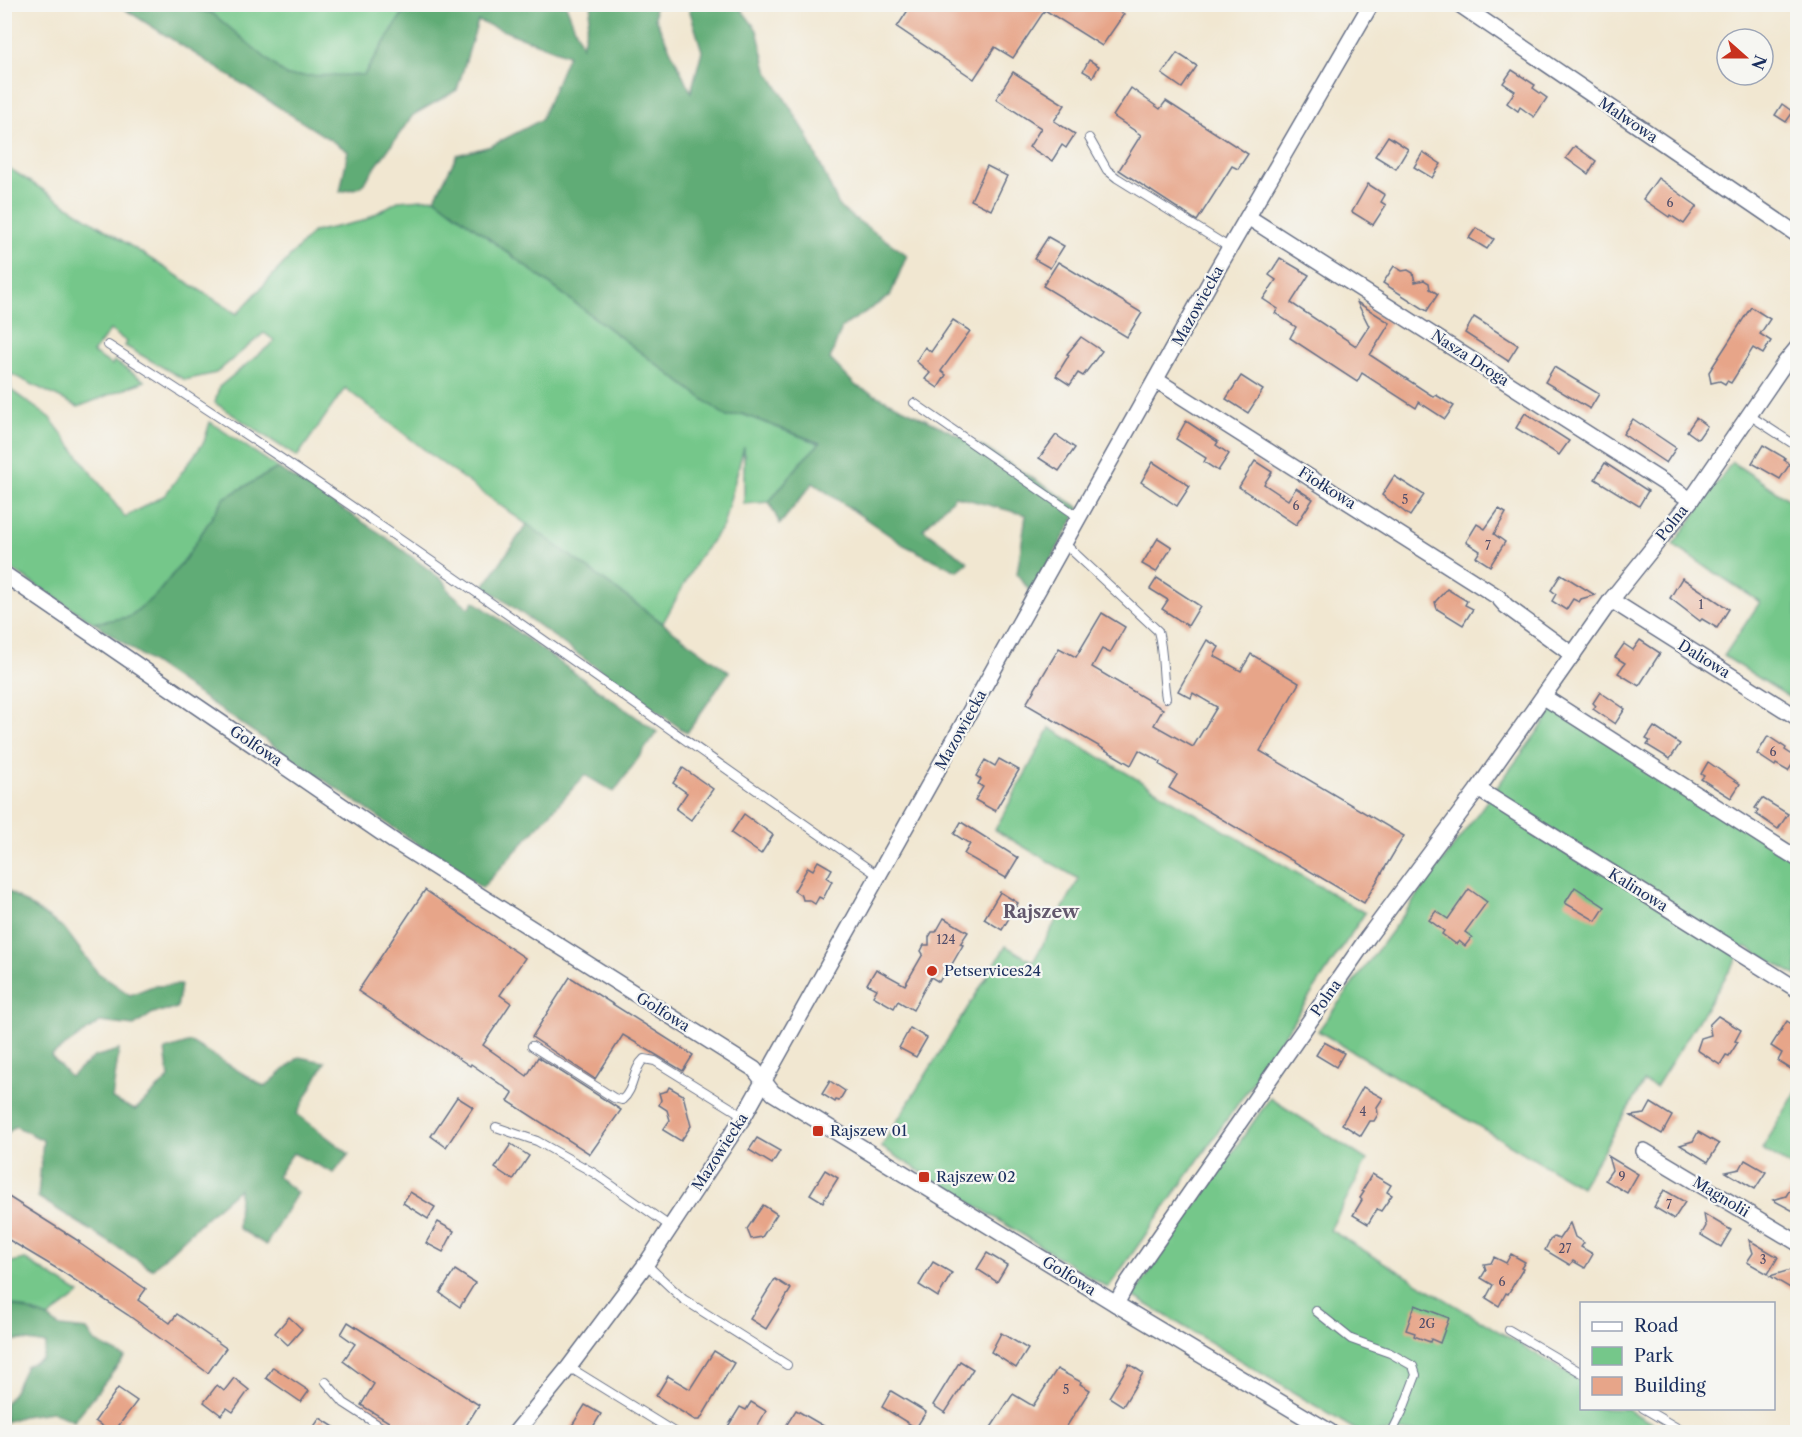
<svg xmlns="http://www.w3.org/2000/svg" width="1802" height="1437" viewBox="0 0 1802 1437" font-family="'Libre Caslon Text',serif">
<style>
.green{fill:#75c78a;stroke:#487b74;stroke-width:1.5}
.forest{fill:#60ac76;stroke:#3e6e6a;stroke-width:1.5}
.building{fill:#e7a589}
.lines{fill:none;stroke-linecap:round;stroke-linejoin:round}
.lane-casing{stroke:#666f86;stroke-width:10}
.street-casing{stroke:#666f86;stroke-width:18}
.lane{stroke:#fff;stroke-width:8}
.street{stroke:#fff;stroke-width:15}
.poi-dot{fill:#c8321e;stroke:#f6f6f2;stroke-width:2}
.labels{text-anchor:middle;stroke-width:4.5;stroke-linejoin:round;paint-order:stroke}
.number-label{font-size:12px;fill:#4e4c69}
.street-label{font-size:15px;fill:#1b2f5e;stroke:#f6f6f2}
.poi-label{font-size:15px;fill:#1b2f5e;stroke:#f6f6f2;text-anchor:start}
.quarter-label{font-size:18px;font-weight:bold;fill:#62586d;stroke:#f6f6f2}
</style>
<rect width="100%" height="100%" fill="#f6f6f2"/>
<filter id="ink" filterUnits="userSpaceOnUse"><feTurbulence type="fractalNoise" baseFrequency=".0167" numOctaves="2"/><feDisplacementMap in="SourceGraphic" scale="12" xChannelSelector="R" yChannelSelector="G"/><feConvolveMatrix kernelMatrix="1 2 1 2 8 2 1 2 1" color-interpolation-filters="sRGB"/></filter>
<filter id="wash" filterUnits="userSpaceOnUse"><feTurbulence type="fractalNoise" baseFrequency=".008" numOctaves="4" result="noise"/><feDisplacementMap in="SourceGraphic" scale="24" xChannelSelector="R" yChannelSelector="G"/><feGaussianBlur stdDeviation="1.35" result="paint"/><feColorMatrix in="noise" values="0 0 0 0 0 0 0 0 0 0 0 0 0 0 0 0 0 1.4 0 .05"/><feComposite in="paint" operator="in"/></filter>
<g filter="url(#wash)">
<rect width="100%" height="100%" fill="#f1e7d1"/>
<g class="green">
<polygon points="178,5 408,5 364,75 337,83 287,76 251,53 212,13"/>
<polygon points="4,165 237,314 313,232 363,221 398,201 435,198 727,417 742,414 820,444 803,460 769,502 744,504 744,447 723,526 699,557 663,623 439,461 345,388 297,457 215,403 219,387 275,341 264,333 216,373 185,380 125,346 127,342 110,330 93,353 112,365 114,361 145,381 78,407 9,373 11,390 50,418 125,517 165,495 204,442 210,422 278,468 224,498 186,558 157,594 129,617 94,623 5,565"/>
<polygon points="1732,462 1797,505 1797,702 1724,656 1760,602 1673,545"/>
<polygon points="1558,704 1797,857 1797,976 1745,946 1656,1087 1644,1082 1581,1187 1318,1031"/>
<polygon points="1050,728 1365,913 1251,1085 1108,1288 881,1147 1006,946 1033,962 1079,879 995,830"/>
<polygon points="1797,1090 1797,1170 1762,1149"/>
<polygon points="1270,1098 1367,1160 1330,1230 1581,1381 1582,1408 1627,1409 1667,1432 1359,1432 1133,1296"/>
<polygon points="24,1259 80,1294 48,1318 13,1305 5,1305 4,1264"/>
</g>
<g class="forest">
<polygon points="118,5 178,5 212,13 287,76 364,75 408,5 566,5 582,46 592,5 654,5 655,18 691,92 702,51 688,5 738,5 757,30 767,70 806,133 840,208 907,255 890,296 842,327 830,359 856,386 983,447 1080,508 1032,594 1017,574 1026,515 955,496 923,529 968,562 957,571 904,545 813,483 780,524 769,502 803,460 820,443 742,414 727,417 435,198 457,155 491,146 541,120 568,55 478,21 457,90 413,115 361,187 340,192 348,151"/>
<polygon points="278,468 380,533 445,582 449,591 469,608 474,601 657,732 614,792 585,775 482,888 94,623 129,617 157,594 186,558 224,498"/>
<polygon points="527,524 729,672 687,733 484,586"/>
<polygon points="5,889 64,928 97,972 130,995 153,986 181,985 177,1008 153,1013 134,1026 100,1022 51,1056 70,1077 94,1057 119,1050 112,1099 135,1110 169,1078 165,1050 191,1042 265,1087 299,1057 325,1062 297,1114 349,1154 334,1173 293,1153 277,1176 297,1193 266,1245 238,1228 239,1189 212,1212 152,1269 38,1197 43,1140 15,1126 5,1136"/>
<polygon points="5,1305 13,1305 48,1318 60,1327 87,1330 95,1342 125,1357 74,1421 52,1412 23,1416 5,1422 5,1404 14,1391 26,1366 42,1359 46,1344 22,1340 5,1341"/>
</g>
<g id="blocks">
<g class="building">
<polygon points="912,4 1120,4 1117,10 1124,14 1102,46 1045,10 1013,58 995,47 974,79 897,27"/>
<polygon points="1177,53 1197,66 1182,88 1162,74"/>
<polygon points="1089,60 1099,66 1093,77 1083,71"/>
<polygon points="1512,70 1535,85 1533,88 1547,98 1534,117 1520,107 1518,111 1507,103 1515,91 1503,83"/>
<polygon points="1013,72 1065,105 1054,121 1075,134 1066,148 1062,145 1052,161 1029,147 1041,128 996,99"/>
<polygon points="1131,88 1160,109 1166,101 1248,154 1238,169 1232,166 1197,221 1119,170 1141,135 1113,116"/>
<polygon points="1782,104 1793,112 1786,122 1775,115"/>
<polygon points="1388,136 1408,149 1396,169 1375,156"/>
<polygon points="1575,146 1596,161 1588,174 1566,158"/>
<polygon points="1423,152 1441,164 1432,178 1414,167"/>
<polygon points="987,166 1007,176 991,210 971,200"/>
<polygon points="1658,178 1697,206 1684,224 1670,215 1669,217 1643,199"/>
<polygon points="1368,184 1385,195 1381,202 1386,205 1373,225 1352,212"/>
<polygon points="1476,228 1494,239 1487,249 1469,238"/>
<polygon points="1048,237 1064,246 1050,268 1034,259"/>
<polygon points="1280,258 1309,275 1291,303 1356,346 1369,326 1357,302 1390,323 1370,355 1434,397 1436,395 1454,406 1445,419 1419,402 1416,408 1362,373 1357,382 1290,338 1296,327 1275,313 1278,309 1263,299 1276,280 1269,275"/>
<polygon points="1058,262 1142,313 1127,337 1043,286"/>
<polygon points="1394,266 1402,271 1408,270 1413,273 1415,282 1424,280 1429,283 1430,289 1438,294 1427,311 1383,283"/>
<polygon points="1751,307 1770,319 1760,334 1771,341 1763,354 1753,348 1731,383 1727,381 1725,384 1720,381 1711,383 1709,372"/>
<polygon points="1474,317 1518,345 1508,361 1465,333"/>
<polygon points="953,320 970,331 941,371 946,375 938,388 925,379 930,373 916,361 925,347 931,352"/>
<polygon points="1081,337 1102,351 1083,376 1078,373 1070,385 1056,376 1069,355 1067,354"/>
<polygon points="1554,367 1599,394 1590,409 1545,382"/>
<polygon points="1241,376 1263,390 1248,413 1226,399"/>
<polygon points="1525,413 1569,441 1559,455 1516,428"/>
<polygon points="1696,418 1707,426 1698,439 1687,431"/>
<polygon points="1633,419 1676,448 1666,463 1623,434"/>
<polygon points="1186,421 1218,442 1216,445 1229,454 1218,471 1204,462 1206,458 1176,439"/>
<polygon points="1056,435 1075,448 1059,471 1039,458"/>
<polygon points="1763,445 1785,458 1784,460 1790,464 1780,479 1752,463"/>
<polygon points="1255,461 1272,472 1264,484 1288,500 1296,488 1313,499 1296,525 1239,487"/>
<polygon points="1153,462 1190,486 1177,506 1141,482"/>
<polygon points="1605,463 1648,491 1639,506 1595,479"/>
<polygon points="1394,476 1424,495 1410,516 1382,495"/>
<polygon points="1499,509 1506,513 1494,534 1505,542 1490,566 1476,557 1480,551 1466,542 1477,524 1485,529"/>
<polygon points="1158,538 1172,547 1156,572 1142,564"/>
<polygon points="1561,574 1595,595 1581,599 1579,602 1573,599 1566,610 1552,601 1556,594 1551,590"/>
<polygon points="1157,578 1200,606 1188,626 1162,609 1168,600 1150,589"/>
<polygon points="1682,578 1729,609 1717,628 1702,619 1700,621 1670,598"/>
<polygon points="1447,589 1467,601 1465,605 1473,609 1463,625 1437,609 1435,602"/>
<polygon points="1102,613 1125,627 1110,653 1102,649 1092,667 1163,709 1154,725 1193,747 1217,707 1193,693 1191,698 1178,691 1207,640 1219,647 1214,656 1241,671 1251,654 1299,683 1260,751 1404,836 1364,903 1169,788 1177,775 1160,765 1161,762 1139,750 1131,765 1026,704 1059,648 1076,657"/>
<polygon points="1640,640 1660,653 1639,686 1618,673 1625,663 1615,657 1624,644 1633,650"/>
<polygon points="1600,692 1625,709 1615,724 1593,709 1596,706 1593,703"/>
<polygon points="1654,727 1680,744 1670,759 1647,745 1650,741 1646,739"/>
<polygon points="1768,736 1786,748 1785,750 1797,758 1788,771 1776,764 1775,766 1757,754"/>
<polygon points="999,759 1019,770 995,811 975,800 983,787 978,784 981,779 976,776 985,760 995,766"/>
<polygon points="1708,762 1740,784 1731,798 1701,779 1704,776 1701,774"/>
<polygon points="683,768 713,789 691,820 676,809 687,793 673,783"/>
<polygon points="1762,798 1788,814 1778,829 1756,814 1758,810 1755,808"/>
<polygon points="744,814 773,835 761,854 731,833"/>
<polygon points="961,822 1018,858 1006,878 964,854 970,844 954,834"/>
<polygon points="818,861 832,869 827,878 832,881 823,899 819,897 815,904 809,900 803,900 802,896 794,891 808,867 813,870"/>
<polygon points="1575,887 1605,907 1596,921 1565,903"/>
<polygon points="1469,889 1487,902 1465,932 1472,937 1465,946 1459,941 1456,944 1442,934 1444,931 1429,920 1436,911 1448,919"/>
<polygon points="425,890 525,958 500,995 511,1003 483,1045 527,1076 538,1057 621,1110 590,1154 508,1101 513,1093 471,1064 470,1066 358,991"/>
<polygon points="1000,892 1018,903 1002,930 984,919"/>
<polygon points="944,918 968,932 960,944 963,945 948,971 946,970 939,982 931,977 913,1010 898,1001 894,1008 873,996 877,989 867,984 876,969 905,985 923,954 921,951 924,945 929,945 929,937 932,932 936,932"/>
<polygon points="570,977 693,1055 683,1071 623,1035 595,1079 532,1037"/>
<polygon points="1718,1016 1741,1030 1735,1041 1738,1042 1729,1056 1726,1055 1720,1065 1697,1050 1701,1038 1711,1035 1709,1025"/>
<polygon points="1787,1021 1797,1028 1797,1073 1778,1061 1782,1053 1771,1046"/>
<polygon points="910,1028 927,1038 916,1057 899,1048"/>
<polygon points="1324,1042 1344,1053 1336,1067 1316,1055"/>
<polygon points="830,1081 845,1091 839,1101 836,1100 835,1102 822,1094"/>
<polygon points="669,1087 683,1095 691,1126 681,1141 663,1130 670,1120 667,1110 659,1105 661,1100 659,1093 667,1091"/>
<polygon points="1363,1087 1383,1098 1377,1107 1378,1114 1374,1121 1370,1121 1361,1136 1342,1124"/>
<polygon points="457,1097 473,1107 446,1147 431,1136"/>
<polygon points="1651,1103 1672,1116 1662,1134 1631,1116 1645,1114"/>
<polygon points="1698,1132 1719,1144 1708,1162 1680,1145 1693,1141"/>
<polygon points="757,1138 780,1151 772,1164 749,1150"/>
<polygon points="511,1144 529,1156 513,1180 495,1168"/>
<polygon points="1608,1156 1638,1174 1627,1193 1605,1180 1612,1170"/>
<polygon points="1745,1160 1766,1172 1755,1189 1726,1172 1740,1169"/>
<polygon points="825,1170 838,1178 823,1202 810,1194"/>
<polygon points="1372,1174 1391,1185 1387,1192 1392,1195 1381,1211 1377,1209 1368,1224 1353,1215 1362,1200 1360,1198 1364,1192 1362,1191"/>
<polygon points="1797,1178 1797,1213 1773,1200 1786,1196"/>
<polygon points="1664,1190 1685,1202 1674,1219 1654,1207"/>
<polygon points="410,1192 435,1207 428,1219 403,1203"/>
<polygon points="4,1194 80,1242 79,1243 146,1289 138,1300 170,1323 177,1314 226,1348 208,1373 128,1315 61,1271 4,1237"/>
<polygon points="763,1205 777,1214 762,1237 751,1239 747,1229"/>
<polygon points="1704,1214 1731,1230 1721,1247 1701,1235 1706,1226"/>
<polygon points="438,1222 454,1231 443,1252 426,1243"/>
<polygon points="1570,1223 1575,1237 1584,1243 1581,1247 1593,1254 1585,1268 1573,1261 1570,1265 1545,1250 1550,1240 1554,1237 1559,1239"/>
<polygon points="1749,1240 1778,1257 1768,1274 1747,1262 1753,1253"/>
<polygon points="987,1253 1007,1265 997,1282 977,1269"/>
<polygon points="1511,1254 1525,1262 1521,1268 1523,1269 1508,1294 1506,1293 1499,1306 1486,1298 1493,1285 1481,1278 1486,1270 1484,1264 1491,1263 1494,1257 1506,1263"/>
<polygon points="933,1262 952,1273 938,1297 919,1285"/>
<polygon points="1797,1268 1797,1292 1770,1276"/>
<polygon points="455,1270 475,1283 460,1307 440,1293"/>
<polygon points="775,1279 791,1289 766,1329 750,1319"/>
<polygon points="1415,1305 1449,1318 1440,1343 1431,1339 1430,1342 1414,1336 1415,1333 1406,1330"/>
<polygon points="289,1317 302,1329 288,1345 275,1333"/>
<polygon points="348,1322 479,1405 462,1432 405,1432 361,1405 374,1384 343,1361 355,1344 341,1334"/>
<polygon points="1001,1333 1028,1349 1016,1368 991,1352"/>
<polygon points="714,1351 734,1363 700,1420 695,1420 656,1396 668,1376 690,1389"/>
<polygon points="960,1361 973,1369 945,1413 933,1405"/>
<polygon points="1129,1364 1143,1373 1123,1406 1109,1397"/>
<polygon points="273,1367 309,1391 301,1402 266,1378"/>
<polygon points="1057,1369 1081,1382 1080,1384 1090,1390 1063,1432 988,1432 1013,1394 1033,1406"/>
<polygon points="234,1378 249,1390 233,1412 227,1408 221,1415 204,1402 217,1385 224,1391"/>
<polygon points="118,1388 137,1401 114,1432 111,1432 95,1421"/>
<polygon points="891,1391 926,1412 916,1428 882,1407"/>
<polygon points="751,1402 766,1411 754,1432 735,1432 727,1428 740,1407 746,1410"/>
<polygon points="585,1405 601,1414 590,1432 568,1432"/>
<polygon points="796,1410 834,1432 782,1432"/>
<polygon points="320,1418 342,1432 310,1432"/>
</g>
</g>
</g>
<g filter="url(#ink)">
<use href="#blocks" fill-opacity="0" stroke="#666f86" stroke-width="1.5"/>
<g class="lines">
<g class="lane-casing">
<g id="lane">
<polyline points="1089,138 1107,170 1117,178 1230,248"/>
<path d="M108,345C371,512 623,698 879,876"/>
<polyline points="914,403 1080,518"/>
<polyline points="1749,415 1798,447"/>
<path d="M1065,544L1158,631C1164,653 1162,675 1166,698"/>
<path d="M532,1046L614,1098L622,1100C635,1089 632,1070 644,1059L655,1061L744,1116"/>
<polyline points="496,1127 537,1141 594,1173 671,1227"/>
<polyline points="646,1264 683,1299 787,1365"/>
<polyline points="1316,1311 1351,1339 1390,1353 1413,1366 1416,1375 1402,1412 1392,1432"/>
<polyline points="1509,1330 1582,1373"/>
<polyline points="569,1367 674,1432"/>
<polyline points="326,1382 344,1403 389,1432"/>
<polyline points="1643,1408 1684,1432"/>
</g>
</g>
<g class="street-casing">
<g id="street">
<polyline points="1459,4 1798,235"/>
<polyline points="1248,217 1691,500"/>
<polyline points="1156,380 1498,597 1506,606 1573,655"/>
<polyline points="4,574 395,842 754,1069 773,1093 1116,1304 1330,1432"/>
<polyline points="1611,600 1798,718"/>
<polyline points="1544,697 1798,859"/>
<polyline points="1478,789 1798,990"/>
<polyline points="1644,1151 1798,1243"/>
<polyline points="1116,1304 1127,1284 1368,937 1478,789 1611,600 1691,500 1784,364 1798,347"/>
<polyline points="516,1432 569,1367 646,1264 744,1116 1214,275 1371,4"/>
</g>
</g>
<use href="#lane" class="lane"/>
<use href="#street" class="street"/>
</g>
</g>
<g class="poi-dot">
<circle cx="932" cy="971" r="6"/>
<rect x="812" y="1125" width="12" height="12" rx="3"/>
<rect x="918" y="1171" width="12" height="12" rx="3"/>
</g>
<g class="labels">
<g class="number-label">
<text x="1670" y="207">6</text>
<text x="1405" y="504">5</text>
<text x="1296" y="510">6</text>
<text x="1488" y="550">7</text>
<text x="1701" y="609">1</text>
<text x="1773" y="756">6</text>
<text x="946" y="944">124</text>
<text x="1363" y="1116">4</text>
<text x="1622" y="1181">9</text>
<text x="1669" y="1209">7</text>
<text x="1565" y="1253">27</text>
<text x="1763" y="1264">3</text>
<text x="1502" y="1286">6</text>
<text x="1427" y="1328">2G</text>
<text x="1066" y="1394">5</text>
</g>
<g class="street-label">
<text transform="translate(1628 120) rotate(34)" y="5">Malwowa</text>
<text transform="translate(1198 306) rotate(-61)" y="5">Mazowiecka</text>
<text transform="translate(1470 358) rotate(33)" y="5">Nasza Droga</text>
<text transform="translate(1327 488) rotate(32)" y="5">Fiołkowa</text>
<text transform="translate(1672 523) rotate(-51)" y="5">Polna</text>
<text transform="translate(1704 659) rotate(32)" y="5">Daliowa</text>
<text transform="translate(961 730) rotate(-61)" y="5">Mazowiecka</text>
<text transform="translate(256 746) rotate(34)" y="5">Golfowa</text>
<text transform="translate(1638 890) rotate(32)" y="5">Kalinowa</text>
<text transform="translate(1326 998) rotate(-55)" y="5">Polna</text>
<text transform="translate(663 1012) rotate(32)" y="5">Golfowa</text>
<text transform="translate(720 1152) rotate(-57)" y="5">Mazowiecka</text>
<text transform="translate(1721 1197) rotate(31)" y="5">Magnolii</text>
<text transform="translate(1069 1276) rotate(32)" y="5">Golfowa</text>
</g>
<g class="poi-label">
<text x="944" y="976">Petservices24</text>
<text x="830" y="1136">Rajszew 01</text>
<text x="936" y="1182">Rajszew 02</text>
</g>
<g class="quarter-label">
<text x="1041" y="918">Rajszew</text>
</g>
</g>
<rect width="1802" height="1437" fill="none" stroke="#f6f6f2" stroke-width="24"/>
<rect x="1580" y="1302" width="195" height="108" fill="#f6f6f2" stroke="#9ea6b7" stroke-width="1.5"/>
<rect x="1592" y="1322" width="30" height="9" fill="#ffffff" stroke="#9ea6b7" stroke-width="1.5"/>
<text x="1634" y="1332" font-size="18" fill="#1b2f5e">Road</text>
<rect x="1592" y="1347" width="30" height="18" fill="#75c78a" stroke="#9ea6b7" stroke-width="1.5"/>
<text x="1634" y="1362" font-size="18" fill="#1b2f5e">Park</text>
<rect x="1592" y="1377" width="30" height="18" fill="#e7a589" stroke="#9ea6b7" stroke-width="1.5"/>
<text x="1634" y="1392" font-size="18" fill="#1b2f5e">Building</text>
<g transform="translate(1745 57) rotate(111)"><circle r="28" fill="#f6f6f2" stroke="#9ea6b7" stroke-width="1.5"/>
<path d="M0-4.5L10 22L0 15L-10 22Z" fill="#c8321e"/>
<text y="-9" font-size="16" font-weight="bold" text-anchor="middle" fill="#1b2f5e">N</text>
</g>
</svg>
